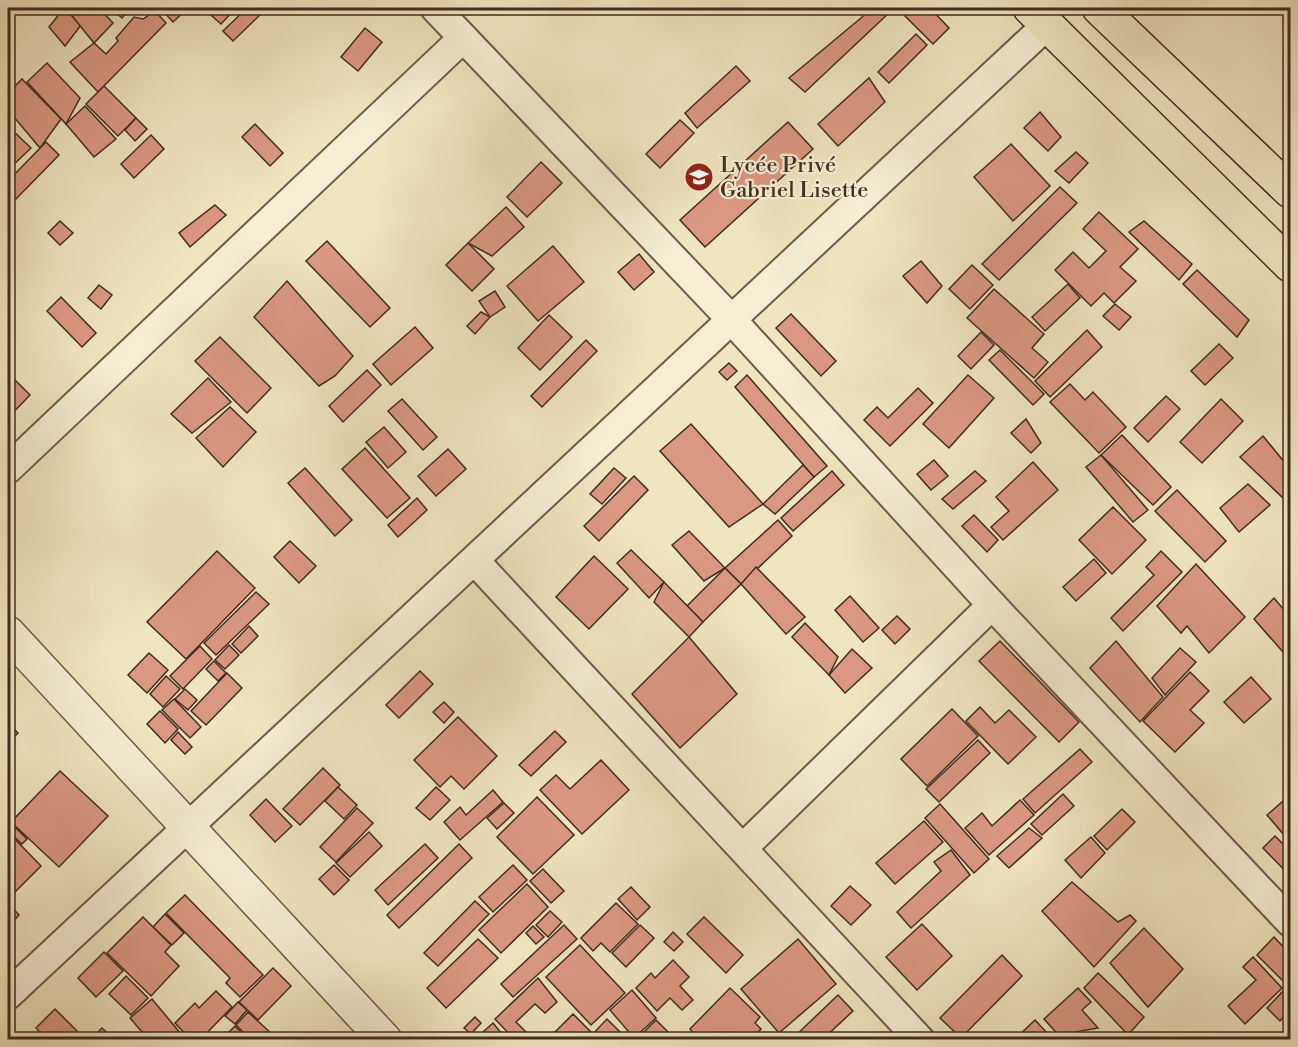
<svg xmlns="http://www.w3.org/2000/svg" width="1298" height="1047" viewBox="0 0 1298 1047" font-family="'Libre Bodoni',serif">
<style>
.building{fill:#db9881;stroke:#432c20;stroke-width:1.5}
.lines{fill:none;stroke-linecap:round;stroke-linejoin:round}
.minor-casing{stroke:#6e5a48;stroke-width:32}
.tertiary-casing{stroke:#6e5a48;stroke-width:36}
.primary-casing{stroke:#432c20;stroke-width:36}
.minor{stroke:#f5eed5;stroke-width:28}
.tertiary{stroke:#f5eed5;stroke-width:33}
.primary{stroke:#efe5be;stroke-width:33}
.labels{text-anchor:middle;stroke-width:4.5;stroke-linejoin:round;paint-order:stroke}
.poi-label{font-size:22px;fill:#432c20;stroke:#f5eed5;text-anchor:start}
</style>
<rect width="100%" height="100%" fill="#efe5be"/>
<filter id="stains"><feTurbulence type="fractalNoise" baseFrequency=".00333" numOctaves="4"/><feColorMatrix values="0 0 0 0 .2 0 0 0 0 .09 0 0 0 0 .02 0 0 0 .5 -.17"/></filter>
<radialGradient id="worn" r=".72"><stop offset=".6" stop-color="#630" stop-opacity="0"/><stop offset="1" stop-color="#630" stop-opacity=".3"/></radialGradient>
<g class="building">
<polygon points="64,8 81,25 65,46 49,27"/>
<polygon points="74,8 99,8 113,23 94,43 69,12"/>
<polygon points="110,8 130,8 122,18"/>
<polygon points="160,8 188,8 173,22"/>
<polygon points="203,8 233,8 235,9 221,24"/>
<polygon points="247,8 259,8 263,12 233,41 223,31"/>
<polygon points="873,8 888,8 891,11 805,92 789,78"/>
<polygon points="897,8 930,8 949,28 933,44"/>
<polygon points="155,11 166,23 98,92 70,62 94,43 106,54 118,41 116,38 134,17 143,19"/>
<polygon points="365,28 382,42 358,71 341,57"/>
<polygon points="916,34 927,45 889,83 878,72"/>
<polygon points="47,63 80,98 66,124 27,82"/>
<polygon points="736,66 750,81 697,128 685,113"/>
<polygon points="869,78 885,102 838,146 818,124"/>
<polygon points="22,79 61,119 40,148 8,110 8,101 14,99 10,91"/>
<polygon points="104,86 136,118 118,136 86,104"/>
<polygon points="85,106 116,139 94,157 66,124"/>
<polygon points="1040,112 1061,137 1048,151 1024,128"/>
<polygon points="136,118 147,129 135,141 125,130"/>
<polygon points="680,120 694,133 660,168 646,154"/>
<polygon points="788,122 813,149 705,247 680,220"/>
<polygon points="255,124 283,153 270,166 242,137"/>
<polygon points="8,126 31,148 8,170"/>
<polygon points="151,135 164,149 134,178 121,164"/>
<polygon points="46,142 59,155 16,199 8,191 8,181"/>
<polygon points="1011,144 1050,186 1013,221 974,177"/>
<polygon points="1076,152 1088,163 1069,183 1055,171"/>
<polygon points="541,162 562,183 527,217 507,197"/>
<polygon points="1060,187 1077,203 999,280 982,264"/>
<polygon points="215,205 226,215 190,247 179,233"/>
<polygon points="506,207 524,227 492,256 468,243"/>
<polygon points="1099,212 1138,249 1120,267 1136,281 1114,303 1104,293 1091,306 1055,270 1073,252 1089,268 1106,251 1083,229"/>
<polygon points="60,221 73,233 60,245 48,233"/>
<polygon points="1144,221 1192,264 1179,280 1129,232"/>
<polygon points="327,241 390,308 370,327 306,261"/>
<polygon points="468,243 494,269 472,291 446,265"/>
<polygon points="553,246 584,282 538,321 507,286"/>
<polygon points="639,254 654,272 634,290 618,272"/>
<polygon points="921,261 942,286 927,303 903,276"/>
<polygon points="972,265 993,285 970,309 949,289"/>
<polygon points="1197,270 1249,320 1237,337 1183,284"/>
<polygon points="287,281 353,356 335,376 319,386 254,317"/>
<polygon points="1068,284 1080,298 1045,331 1032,317"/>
<polygon points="99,285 112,295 101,309 88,298"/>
<polygon points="994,289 1044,334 1032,348 1048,362 1034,378 967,318"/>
<polygon points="495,291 505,307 490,317 479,301"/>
<polygon points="61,297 96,333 82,347 47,311"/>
<polygon points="1115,304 1131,317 1119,330 1103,316"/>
<polygon points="481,312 490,317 475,334 467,326"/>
<polygon points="791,314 836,361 821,376 776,328"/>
<polygon points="549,315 572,337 540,370 518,348"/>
<polygon points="415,327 433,348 391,385 373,364"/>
<polygon points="1087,330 1102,347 1050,397 1035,381"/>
<polygon points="981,332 994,345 971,369 958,356"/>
<polygon points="220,337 271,388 247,413 195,361"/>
<polygon points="586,340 597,351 542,407 531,396"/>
<polygon points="1219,344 1233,358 1205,385 1191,371"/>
<polygon points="1000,350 1044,394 1033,405 989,360"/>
<polygon points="729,363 737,371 727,380 719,372"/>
<polygon points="367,370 381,385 343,422 329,406"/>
<polygon points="747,375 827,466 814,477 735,387"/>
<polygon points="968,375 994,398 949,448 923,424"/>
<polygon points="208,378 231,402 192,433 171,414"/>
<polygon points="15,380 30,395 8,418 8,387"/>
<polygon points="1070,384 1085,400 1093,392 1126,427 1099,453 1050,402"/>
<polygon points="918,388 933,403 890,446 864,420 877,407 888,418"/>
<polygon points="1166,396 1180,409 1148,442 1134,428"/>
<polygon points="402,399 437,437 423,450 388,411"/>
<polygon points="1221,399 1243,421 1202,463 1180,442"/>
<polygon points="230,407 256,432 223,467 196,438"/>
<polygon points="1026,419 1041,443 1031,453 1011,433"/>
<polygon points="691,424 763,504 729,527 660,451"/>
<polygon points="384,427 406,452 388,468 366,442"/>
<polygon points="1122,435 1171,487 1153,505 1101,455"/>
<polygon points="1263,436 1290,469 1290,493 1284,499 1240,457"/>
<polygon points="365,448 410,498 387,518 342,469"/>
<polygon points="448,449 466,469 436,496 418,476"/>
<polygon points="1101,455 1148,510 1133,522 1086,467"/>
<polygon points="934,460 948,476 931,490 917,474"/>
<polygon points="1033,462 1058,490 1003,540 991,527 1009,511 996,497"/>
<polygon points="803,465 814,477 775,514 763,504"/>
<polygon points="305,468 352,520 335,536 288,483"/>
<polygon points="614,468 626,478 602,504 590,494"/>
<polygon points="832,471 844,485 793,531 781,518"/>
<polygon points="975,471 986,481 953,509 942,499"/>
<polygon points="634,476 648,490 599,541 584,526"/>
<polygon points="1248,484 1270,505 1239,532 1220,508"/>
<polygon points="1177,490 1226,541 1205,562 1155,511"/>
<polygon points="417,498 427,510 398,537 388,525"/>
<polygon points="1113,507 1146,540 1112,574 1079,540"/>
<polygon points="974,515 998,540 987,552 962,526"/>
<polygon points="778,520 792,536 741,584 725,568"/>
<polygon points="689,531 725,568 704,581 672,545"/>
<polygon points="290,541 316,566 299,583 274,557"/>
<polygon points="631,550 664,582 649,598 617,563"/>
<polygon points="217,551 255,588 186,659 147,622"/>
<polygon points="1161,551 1182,572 1123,631 1111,618 1154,575 1146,567"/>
<polygon points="594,556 628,589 589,629 556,597"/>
<polygon points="1094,559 1106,573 1076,601 1063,587"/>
<polygon points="1196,564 1245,617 1209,653 1187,626 1181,633 1157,606"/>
<polygon points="756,567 805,617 786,634 741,584"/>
<polygon points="725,568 741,584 703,622 687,606"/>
<polygon points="664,582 703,622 689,637 654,602"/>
<polygon points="256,592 269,604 216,655 204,643"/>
<polygon points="850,596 879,628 863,642 835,610"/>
<polygon points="1274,598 1290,617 1290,660 1254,619"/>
<polygon points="897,616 910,629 895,644 882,630"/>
<polygon points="805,623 838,657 829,675 792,637"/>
<polygon points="249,626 258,636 241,653 232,644"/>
<polygon points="689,637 737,694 680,748 632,694"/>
<polygon points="1000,641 1079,722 1059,742 979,661"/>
<polygon points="1116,641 1163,697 1140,722 1090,668"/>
<polygon points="229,645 239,655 225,669 215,660"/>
<polygon points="200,646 212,659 183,689 170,676"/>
<polygon points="1180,648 1196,662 1165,695 1152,678"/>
<polygon points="852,649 872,668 845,693 829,675"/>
<polygon points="149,653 168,670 147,693 128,675"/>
<polygon points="214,661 226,673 218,681 206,669"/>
<polygon points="420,671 433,684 399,718 386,705"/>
<polygon points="1190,672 1209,691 1190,710 1204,723 1175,752 1143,721"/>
<polygon points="227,673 242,688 206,725 191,711"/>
<polygon points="166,676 180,689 163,707 150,694"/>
<polygon points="1251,677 1271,699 1244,723 1224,702"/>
<polygon points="185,689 197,700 188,710 175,699"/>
<polygon points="174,699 201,727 190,738 162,710"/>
<polygon points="444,702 454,712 444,723 433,712"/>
<polygon points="980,707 995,723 1009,710 1036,737 1008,764 966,721"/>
<polygon points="952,709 978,736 927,786 901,759"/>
<polygon points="160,711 178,729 165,743 147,724"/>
<polygon points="458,717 497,756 464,789 451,776 440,787 414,760"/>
<polygon points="8,723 18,733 8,743"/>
<polygon points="555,731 566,742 531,776 519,765"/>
<polygon points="178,732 192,747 185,754 171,740"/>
<polygon points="978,740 990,753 939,802 926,789"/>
<polygon points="1080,749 1092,762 1035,813 1023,799"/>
<polygon points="601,760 629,790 582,834 540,790 556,775 570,789"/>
<polygon points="323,768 340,785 300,825 283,809"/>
<polygon points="60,771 108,816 59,867 11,822"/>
<polygon points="338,787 357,805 344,819 325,801"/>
<polygon points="436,787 450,800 430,820 416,808"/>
<polygon points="493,790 503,802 460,840 444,822 460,807 466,815"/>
<polygon points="1063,794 1074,806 1042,835 1031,824"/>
<polygon points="1290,795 1290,842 1267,815"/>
<polygon points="537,797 574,835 533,874 497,837"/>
<polygon points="266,799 292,826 275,842 250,815"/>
<polygon points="1020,800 1034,815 989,855 965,828 982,813 992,826"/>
<polygon points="504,803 514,813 497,829 487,818"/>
<polygon points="940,804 989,859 974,873 925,818"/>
<polygon points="357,808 373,823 336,862 320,847"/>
<polygon points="1122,809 1135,822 1107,850 1094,836"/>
<polygon points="8,820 27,839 22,844 8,831"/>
<polygon points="924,821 943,842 895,884 876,863"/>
<polygon points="1029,828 1042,838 1009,868 997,856"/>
<polygon points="8,832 41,866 8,899"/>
<polygon points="369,832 382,846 350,877 336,863"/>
<polygon points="1275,836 1290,851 1290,876 1263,848"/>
<polygon points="1091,837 1105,853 1081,878 1065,860"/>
<polygon points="425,844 438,858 388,905 375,890"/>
<polygon points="459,844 472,858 399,928 387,915"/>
<polygon points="951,850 970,875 911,928 897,912 941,871 934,862"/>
<polygon points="334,865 349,880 334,895 319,879"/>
<polygon points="513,865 527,880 493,912 479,897"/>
<polygon points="543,869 564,891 551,903 530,881"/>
<polygon points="1072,882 1118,922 1130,915 1136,921 1094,967 1042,911"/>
<polygon points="527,884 548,907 501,953 479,930"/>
<polygon points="850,886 871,905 851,925 831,906"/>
<polygon points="631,887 650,907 637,920 618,899"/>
<polygon points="185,895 263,975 240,997 226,983 230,978 166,913"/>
<polygon points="475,901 489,914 438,966 424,953"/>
<polygon points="8,903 19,915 8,927"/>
<polygon points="616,903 638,924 610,952 601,943 593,951 581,938"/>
<polygon points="550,911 562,922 548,937 536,925"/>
<polygon points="165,914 184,933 172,945 153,927"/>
<polygon points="143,917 171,945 165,952 179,966 151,996 107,953"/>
<polygon points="704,917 743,955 726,973 687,934"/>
<polygon points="922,924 952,956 917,990 886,957"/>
<polygon points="564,925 577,939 513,997 501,984"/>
<polygon points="640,925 654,938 626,967 612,953"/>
<polygon points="533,926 544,937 536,944 526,933"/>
<polygon points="1144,928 1183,969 1148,1007 1110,963"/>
<polygon points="673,932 683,942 674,951 664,942"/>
<polygon points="1274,937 1290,954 1290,976 1284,982 1257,955"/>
<polygon points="478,939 498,958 446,1008 427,988"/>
<polygon points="798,939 836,984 779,1033 741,989"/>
<polygon points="580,945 625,993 591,1025 546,977"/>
<polygon points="104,952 123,971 96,997 78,978"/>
<polygon points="1002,955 1022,976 961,1038 940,1018"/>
<polygon points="1253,957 1282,988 1245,1024 1228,1006 1256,980 1243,967"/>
<polygon points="673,960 689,977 680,986 693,1000 682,1010 670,998 657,1011 636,988 651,973 655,978"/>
<polygon points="273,968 291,986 258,1020 239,1002"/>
<polygon points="1098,973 1144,1017 1128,1035 1084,988"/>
<polygon points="126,976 148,998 131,1015 109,994"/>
<polygon points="538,978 557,1002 545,1013 535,1004 516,1022 528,1034 522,1040 515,1040 495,1019"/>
<polygon points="730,988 760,1017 755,1023 761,1029 751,1040 700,1040 690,1029"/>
<polygon points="1078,988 1091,1002 1082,1010 1098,1028 1075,1032 1078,1040 1063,1040 1044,1019"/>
<polygon points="1286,988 1290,993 1290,1009 1280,1021 1267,1008"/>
<polygon points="632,990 656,1018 634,1038 610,1010"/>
<polygon points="216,991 232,1007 200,1040 191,1040 175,1023 195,1003 199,1008"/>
<polygon points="838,995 853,1011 822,1040 791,1040"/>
<polygon points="152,999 186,1040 149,1040 130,1018"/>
<polygon points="238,1002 247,1010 235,1024 225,1016"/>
<polygon points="55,1009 77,1031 69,1040 48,1040 36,1028"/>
<polygon points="248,1012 273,1035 268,1040 236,1040 243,1032 236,1025"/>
<polygon points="573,1014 591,1032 583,1040 547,1040"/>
<polygon points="475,1017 481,1023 471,1034 464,1028"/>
<polygon points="607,1019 628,1040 587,1040"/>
<polygon points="656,1020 673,1037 638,1040 637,1039"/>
<polygon points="1035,1020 1048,1034 1043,1040 1014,1040"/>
<polygon points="493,1023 507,1040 474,1040"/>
<polygon points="235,1026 242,1033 236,1040 227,1040 224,1037"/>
<polygon points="102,1028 114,1040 90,1040"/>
</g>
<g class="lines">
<g class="minor-casing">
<g id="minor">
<polyline points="435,8 730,318 992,605 1290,922"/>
<polyline points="8,469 463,38"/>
<polyline points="475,561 920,1040"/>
<polyline points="743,848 992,605"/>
<polyline points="8,995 1048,24"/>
</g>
</g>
<g class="tertiary-casing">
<polyline id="tertiary" points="8,633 385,1040"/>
</g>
<g class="primary-casing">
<g id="primary">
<polyline points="1030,8 1290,265"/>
<polyline points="1099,8 1290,191"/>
</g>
</g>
<use href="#minor" class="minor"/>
<use href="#tertiary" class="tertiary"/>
<use href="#primary" class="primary"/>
</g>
<defs>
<g id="school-disc" transform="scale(1.5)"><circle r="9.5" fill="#8f2418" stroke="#f5eed5"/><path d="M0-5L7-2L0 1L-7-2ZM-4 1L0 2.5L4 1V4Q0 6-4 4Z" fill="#fff"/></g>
</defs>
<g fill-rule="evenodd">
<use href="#school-disc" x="699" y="177"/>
</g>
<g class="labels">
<g class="poi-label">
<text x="720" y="172">Lycée Privé<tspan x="720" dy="25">Gabriel Lisette</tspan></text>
</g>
</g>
<rect width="1298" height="1047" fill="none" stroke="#efe5be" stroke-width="30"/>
<rect x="9" y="9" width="1280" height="1029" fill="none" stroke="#432c20" stroke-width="3"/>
<rect x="15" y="15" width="1268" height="1017" fill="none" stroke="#432c20" stroke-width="1.5"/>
<rect width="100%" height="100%" filter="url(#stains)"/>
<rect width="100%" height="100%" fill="url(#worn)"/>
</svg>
